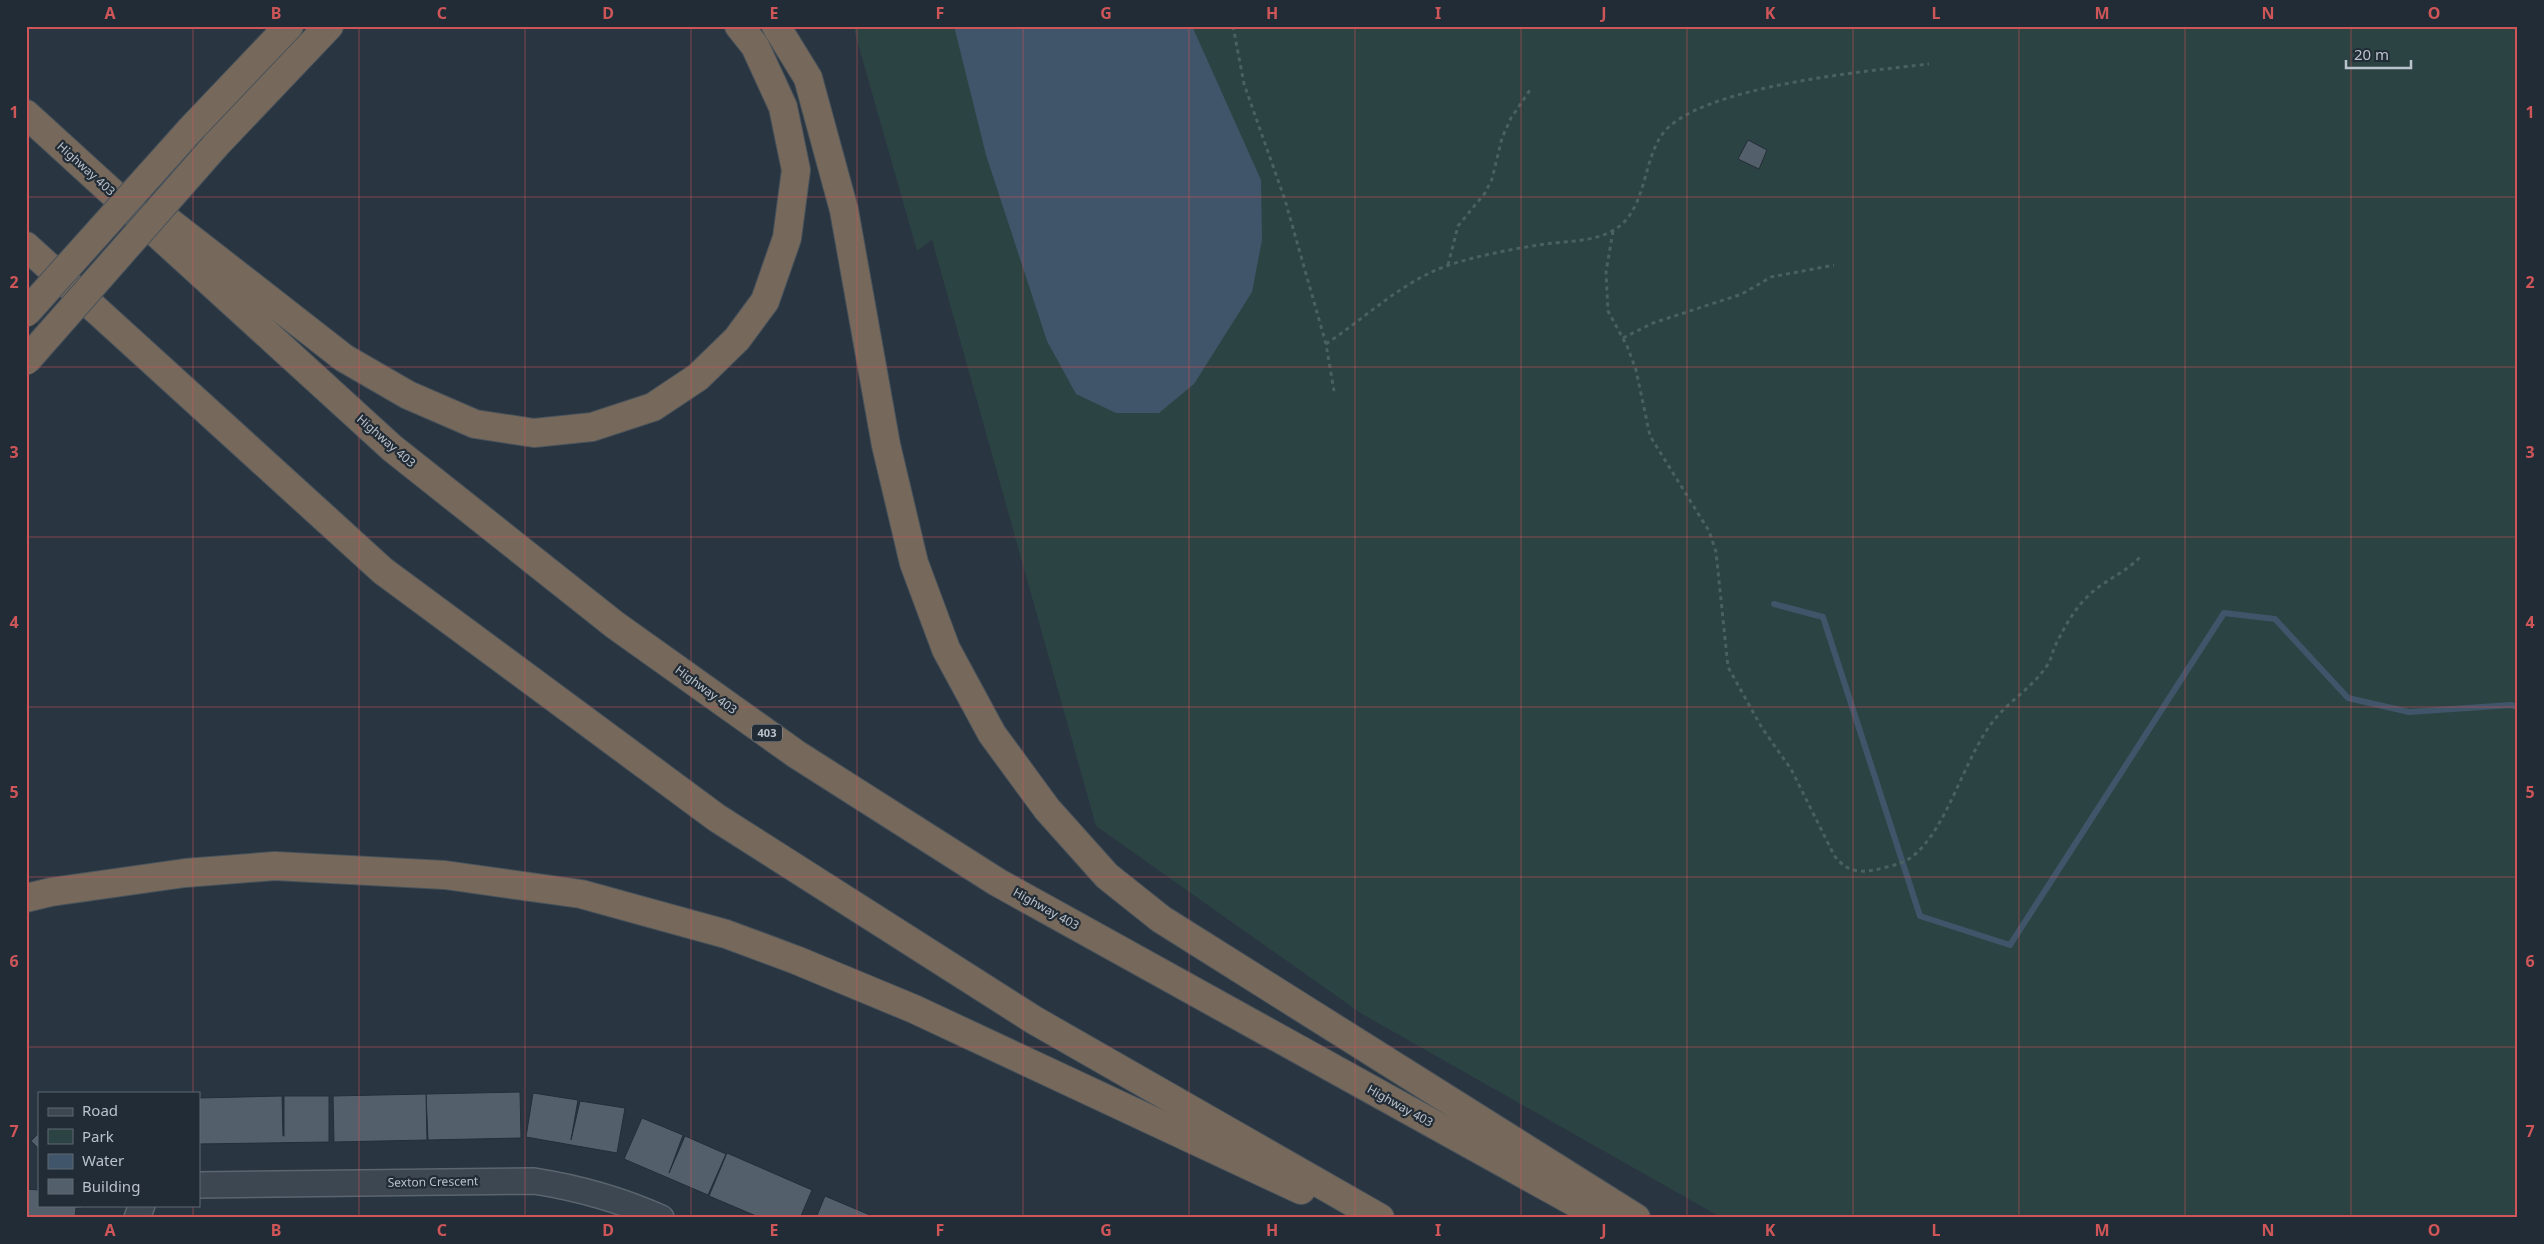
<svg xmlns="http://www.w3.org/2000/svg" width="2544" height="1244" viewBox="0 0 2544 1244" font-family="'Noto Sans',sans-serif">
<style>
.green{fill:#2c4343}
.water{fill:#405569}
.lines{fill:none;stroke-linecap:round;stroke-linejoin:round}
.stream{stroke:#405569;stroke-width:6}
.building{fill:#53606b;stroke:#242e38}
.street-casing{stroke:#5b656e;stroke-width:28}
.highway-casing{stroke:#48525b;stroke-width:30}
.path{stroke:#4b6060;stroke-width:3;stroke-dasharray:4 4;stroke-linecap:butt}
.street{stroke:#3d4751;stroke-width:25}
.highway{stroke:#76695b;stroke-width:28}
.highway-bridge-casing{stroke:#48525b;stroke-width:30;stroke-linecap:butt}
.highway-bridge{stroke:#76695b;stroke-width:28}
.grid{fill:none;stroke:#ce5659;stroke-width:1;stroke-opacity:0.55}
.labels{text-anchor:middle;stroke-width:4.5;stroke-linejoin:round;paint-order:stroke}
.shield{fill:#222c36;stroke:#8c959e;stroke-width:1}
.shield-label{font-size:11px;font-weight:bold;fill:#bac2cb}
.street-label{font-size:12px;fill:#bac2cb;stroke:#222c36}
.neatline{fill:none;stroke:#ce5659;stroke-width:2}
.grid-label{font-size:16px;text-anchor:middle;font-weight:bold;fill:#ce5659}
</style>
<rect width="100%" height="100%" fill="#293541"/>
<polygon class="green" points="853,26 2518,26 2518,1218 1722,1218 1362,1014 1096,826 932,240 917,251"/>
<polygon class="water" points="954,26 1192,26 1261,180 1262,240 1252,292 1194,384 1159,413 1116,413 1076,394 1047,341 986,155"/>
<g class="lines">
<polyline class="stream" points="1774,604 1823,617 1920,916 2010,945 2224,613 2275,619 2348,698 2409,712 2511,705 2518,707"/>
</g>
<g class="building">
<polygon points="1748,140 1767,150 1759,169 1738,159"/>
<polygon points="520,1092 521,1138 428,1140 426,1094"/>
<polygon points="533,1093 578,1100 571,1140 580,1101 625,1108 617,1153 526,1137"/>
<polygon points="426,1094 427,1140 334,1142 333,1096"/>
<polygon points="282,1096 283,1136 284,1136 284,1096 329,1096 329,1142 199,1144 199,1098"/>
<polygon points="642,1118 683,1135 669,1173 685,1136 726,1154 708,1195 624,1159"/>
<polygon points="39,1133 39,1149 31,1141"/>
<polygon points="727,1153 812,1190 800,1218 761,1218 709,1196"/>
<polygon points="26,1189 39,1190 39,1205 82,1205 82,1208 76,1208 75,1218 26,1218"/>
<polygon points="825,1196 877,1218 816,1218"/>
</g>
<g class="lines">
<g class="street-casing">
<g id="street">
<path d="M199,1185L534,1181C579,1188 619,1199 661,1218"/>
<polyline points="137,1218 142,1205"/>
</g>
</g>
<g class="highway-casing">
<g id="highway">
<polyline points="776,26 808,78 844,210 886,445 914,563 946,649 992,734 1047,809 1107,876 1161,919 1636,1218"/>
<polyline points="26,114 392,448 615,625 796,754 997,882 1603,1218"/>
<polyline points="191,129 289,26"/>
<polyline points="215,146 329,26"/>
<polyline points="167,220 344,358 408,395 475,424 534,433 592,427 653,407 698,377 737,339 765,301 787,238 796,170 783,107 755,46 739,26"/>
<polyline points="26,246 383,571 717,818 1034,1020 1380,1218"/>
<polyline points="26,898 51,892 185,873 275,866 445,875 581,894 726,934 796,960 914,1009 1301,1190"/>
</g>
</g>
<g class="path">
<polyline points="1233,26 1244,84 1285,200 1326,344 1334,391"/>
<path d="M1613,231L1606,272L1608,311L1627,346L1636,370L1650,436L1709,531L1716,552L1728,667L1762,728L1791,769L1834,855C1848,875 1865,873 1887,867C1896,865 1905,862 1912,857C1947,829 1963,762 1991,724C2007,702 2031,689 2046,667C2051,661 2052,653 2055,646C2063,630 2073,611 2086,598C2102,581 2124,574 2140,557"/>
<polyline points="1448,265 1458,226 1485,193 1492,179 1502,138 1511,118 1530,90"/>
<polyline points="1623,338 1653,323 1742,294 1771,277 1834,265"/>
<path d="M1326,344C1365,318 1404,280 1449,265C1480,255 1513,249 1545,244C1566,241 1592,242 1612,231C1646,213 1642,165 1661,136C1694,86 1870,71 1929,64"/>
</g>
<use href="#street" class="street"/>
<use href="#highway" class="highway"/>
<g class="highway-bridge-casing">
<g id="highway-bridge">
<polyline points="26,313 191,129"/>
<polyline points="26,361 215,146"/>
</g>
</g>
<use href="#highway-bridge" class="highway-bridge"/>
</g>
<path class="grid" d="M193,26V1093M359,26V1218M525,26V1218M691,26V1218M857,26V1218M1023,26V1218M1189,26V1218M1355,26V1218M1521,26V1218M1687,26V1218M1853,26V1218M2019,26V1218M2185,26V1218M2351,26V1218M26,197H2518M26,367H2518M26,537H2518M26,707H2518M26,877H2518M26,1047H2518M193,1205V1218"/>
<g class="labels">
<rect class="shield" x="752" y="724.5" width="30" height="17" rx="4"/>
<g class="shield-label">
<text x="767" y="737">403</text>
</g>
<g class="street-label">
<text transform="translate(86 169) rotate(42)" y="4">Highway 403</text>
<text transform="translate(386 441) rotate(41)" y="4">Highway 403</text>
<text transform="translate(706 690) rotate(36)" y="4">Highway 403</text>
<text transform="translate(1046 909) rotate(29)" y="4">Highway 403</text>
<text transform="translate(1400 1106) rotate(29)" y="4">Highway 403</text>
<text transform="translate(433 1182) rotate(-1)" y="4">Sexton Crescent</text>
</g>
</g>
<rect width="2544" height="1244" fill="none" stroke="#222c36" stroke-width="55"/>
<rect x="38" y="1092" width="162" height="115" fill="#222c36" stroke="#5f6872"/>
<rect x="48" y="1108" width="25" height="8" fill="#3d4751" stroke="#5f6872"/>
<text x="82" y="1116" font-size="15" fill="#bac2cb">Road</text>
<rect x="48" y="1129" width="25" height="15" fill="#2c4343" stroke="#5f6872"/>
<text x="82" y="1142" font-size="15" fill="#bac2cb">Park</text>
<rect x="48" y="1154" width="25" height="15" fill="#405569" stroke="#5f6872"/>
<text x="82" y="1166" font-size="15" fill="#bac2cb">Water</text>
<rect x="48" y="1179" width="25" height="15" fill="#53606b" stroke="#5f6872"/>
<text x="82" y="1192" font-size="15" fill="#bac2cb">Building</text>
<path d="M2346 60v8h65v-8" fill="none" stroke="#bac2cb" stroke-width="2.5"/>
<text x="2354" y="60" font-size="15" fill="#bac2cb" stroke="#222c36" stroke-width="4" paint-order="stroke">20 m</text>
<rect x="28" y="28" width="2488" height="1188" class="neatline"/>
<g class="grid-label">
<text x="110" y="19">A</text>
<text x="276" y="19">B</text>
<text x="442" y="19">C</text>
<text x="608" y="19">D</text>
<text x="774" y="19">E</text>
<text x="940" y="19">F</text>
<text x="1106" y="19">G</text>
<text x="1272" y="19">H</text>
<text x="1438" y="19">I</text>
<text x="1604" y="19">J</text>
<text x="1770" y="19">K</text>
<text x="1936" y="19">L</text>
<text x="2102" y="19">M</text>
<text x="2268" y="19">N</text>
<text x="2434" y="19">O</text>
<text x="14" y="118">1</text>
<text x="2530" y="118">1</text>
<text x="14" y="288">2</text>
<text x="2530" y="288">2</text>
<text x="14" y="458">3</text>
<text x="2530" y="458">3</text>
<text x="14" y="628">4</text>
<text x="2530" y="628">4</text>
<text x="14" y="798">5</text>
<text x="2530" y="798">5</text>
<text x="14" y="967">6</text>
<text x="2530" y="967">6</text>
<text x="14" y="1137">7</text>
<text x="2530" y="1137">7</text>
<text x="110" y="1236">A</text>
<text x="276" y="1236">B</text>
<text x="442" y="1236">C</text>
<text x="608" y="1236">D</text>
<text x="774" y="1236">E</text>
<text x="940" y="1236">F</text>
<text x="1106" y="1236">G</text>
<text x="1272" y="1236">H</text>
<text x="1438" y="1236">I</text>
<text x="1604" y="1236">J</text>
<text x="1770" y="1236">K</text>
<text x="1936" y="1236">L</text>
<text x="2102" y="1236">M</text>
<text x="2268" y="1236">N</text>
<text x="2434" y="1236">O</text>
</g>
</svg>
